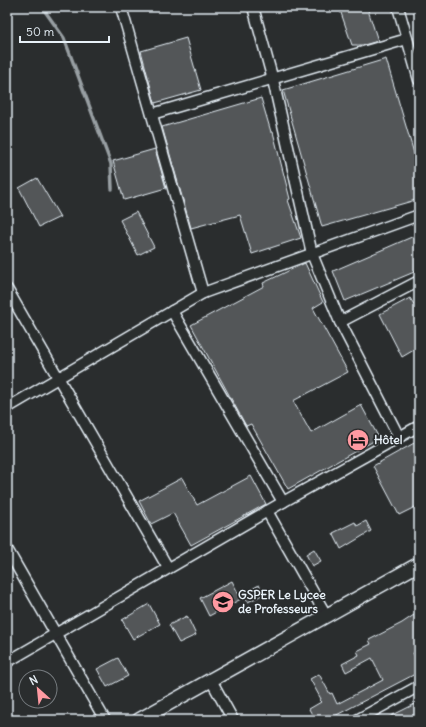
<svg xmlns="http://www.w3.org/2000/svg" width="426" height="727" viewBox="0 0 426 727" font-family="Delius,sans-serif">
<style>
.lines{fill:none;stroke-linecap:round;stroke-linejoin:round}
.stream{stroke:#989fa3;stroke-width:3.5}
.building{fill:#535759;stroke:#e8f1f8}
.minor-casing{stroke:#e8f1f8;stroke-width:13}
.tertiary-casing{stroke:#e8f1f8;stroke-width:16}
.minor{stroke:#2a2d2e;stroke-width:10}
.tertiary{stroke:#2a2d2e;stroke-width:13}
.labels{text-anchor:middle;stroke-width:3.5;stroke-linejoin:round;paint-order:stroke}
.poi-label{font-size:12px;font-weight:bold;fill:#e8f1f8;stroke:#2a2d2e;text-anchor:start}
</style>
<rect width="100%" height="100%" fill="#2a2d2e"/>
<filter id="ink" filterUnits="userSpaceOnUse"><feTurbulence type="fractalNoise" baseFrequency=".025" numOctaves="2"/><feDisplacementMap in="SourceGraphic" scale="8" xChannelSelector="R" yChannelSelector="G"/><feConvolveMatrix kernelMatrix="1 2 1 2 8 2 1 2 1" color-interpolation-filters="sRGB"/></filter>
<g filter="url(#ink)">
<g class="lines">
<polyline class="stream" points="42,7 64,38 111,164 112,189"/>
</g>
<g class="building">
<polygon points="339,7 367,7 378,41 364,45 352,45"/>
<polygon points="186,38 201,90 155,103 141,51"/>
<polygon points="386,59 419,170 419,199 322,227 283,90"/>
<polygon points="261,98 271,132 273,132 290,199 288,200 301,238 252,254 240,215 191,228 162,127"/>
<polygon points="155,149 166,188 124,200 113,161"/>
<polygon points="37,178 60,217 39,227 19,188"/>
<polygon points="136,212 154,247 138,255 120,220"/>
<polygon points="414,236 419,247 419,270 345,301 333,271"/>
<polygon points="305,263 323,302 313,308 348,372 293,401 311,433 361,405 379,438 288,489 251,424 246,426 191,325 264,286 263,283"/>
<polygon points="410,298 419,312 419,347 402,357 380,314"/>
<polygon points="416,442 419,448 419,505 399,515 373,466"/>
<polygon points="251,476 266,504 191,545 173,513 151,524 139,501 182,478 197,505"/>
<polygon points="366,521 371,531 341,549 333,533 355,522 357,526"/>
<polygon points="314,549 321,561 312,566 306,554"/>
<polygon points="232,581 241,599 209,616 200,598"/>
<polygon points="259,585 264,594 248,602 243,594"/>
<polygon points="149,604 160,624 133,639 122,620"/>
<polygon points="414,615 419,625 419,650 413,653 419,665 419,672 331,718 329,715 315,720 309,709 321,702 319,700 321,699 310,679 319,674 330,694 332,693 337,704 383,680 372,658 346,672 342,664 359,655 357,651 371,644 369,640 402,623"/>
<polygon points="187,616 196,635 179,643 169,625"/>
<polygon points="118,658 128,676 107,687 97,669"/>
<polygon points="419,702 419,720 383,720"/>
</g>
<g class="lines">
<g class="minor-casing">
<g id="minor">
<polyline points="121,7 203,293"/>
<polyline points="253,7 273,80 312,254 340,322 399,437"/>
<polyline points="398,7 419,80"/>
<polyline points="152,114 407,39"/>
<polyline points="7,289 168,568"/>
<polyline points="172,311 283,502"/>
<polyline points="340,322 419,281"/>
<polyline points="7,408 203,293 419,215"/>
<polyline points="267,511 326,615"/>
<polyline points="7,549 105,720"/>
<polyline points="7,662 283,502 419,426"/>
<polyline points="211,680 233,720"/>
<polyline points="357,720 419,686"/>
</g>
</g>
<g class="tertiary-casing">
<polyline id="tertiary" points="139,720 419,564"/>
</g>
<use href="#minor" class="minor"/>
<use href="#tertiary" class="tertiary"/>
</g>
</g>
<defs>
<g id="hotel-disc" transform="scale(1.15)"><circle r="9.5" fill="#ff9aa2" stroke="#2a2d2e"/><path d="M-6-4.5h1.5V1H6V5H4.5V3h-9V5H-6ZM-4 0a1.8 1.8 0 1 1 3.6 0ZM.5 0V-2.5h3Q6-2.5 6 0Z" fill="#111"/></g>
<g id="school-disc" transform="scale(1.15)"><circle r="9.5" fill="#ff9aa2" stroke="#2a2d2e"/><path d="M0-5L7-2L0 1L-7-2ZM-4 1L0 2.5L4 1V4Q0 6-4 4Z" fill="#111"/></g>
</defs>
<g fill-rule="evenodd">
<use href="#hotel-disc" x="358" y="440"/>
<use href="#school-disc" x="223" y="602"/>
</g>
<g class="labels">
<g class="poi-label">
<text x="374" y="444">Hôtel</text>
<text x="238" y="599">GSPER Le Lycee<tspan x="238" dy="14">de Professeurs</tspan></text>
</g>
</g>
<rect width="426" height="727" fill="none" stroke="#2a2d2e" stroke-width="24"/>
<rect x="12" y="12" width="402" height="703" fill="none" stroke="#e8f1f8" stroke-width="1.5" filter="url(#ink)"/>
<g transform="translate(38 689) rotate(333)"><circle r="19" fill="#2a2d2e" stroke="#767b7f"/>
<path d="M0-3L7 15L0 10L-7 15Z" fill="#ff9aa2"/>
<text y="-6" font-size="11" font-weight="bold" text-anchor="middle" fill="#e8f1f8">N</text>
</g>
<path d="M20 36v6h89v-6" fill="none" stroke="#e8f1f8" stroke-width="2"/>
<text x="26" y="36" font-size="12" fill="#e8f1f8" stroke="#2a2d2e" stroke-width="3" paint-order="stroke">50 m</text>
</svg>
